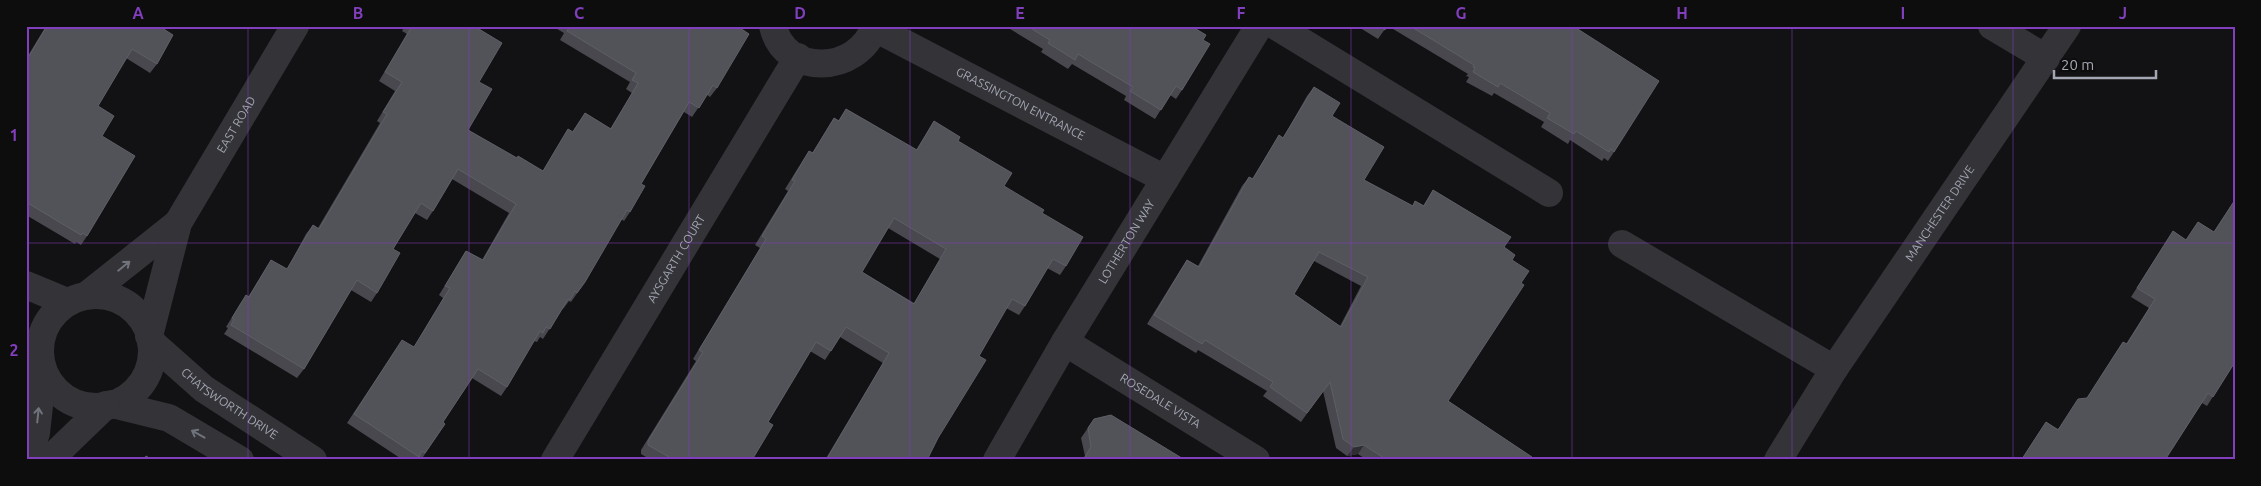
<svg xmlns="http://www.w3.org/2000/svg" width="2261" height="486" viewBox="0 0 2261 486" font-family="Ubuntu,sans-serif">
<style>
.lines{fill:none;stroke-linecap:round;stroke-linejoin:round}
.minor{stroke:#333338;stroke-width:28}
.tertiary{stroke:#333338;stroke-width:28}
.wall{fill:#48484e;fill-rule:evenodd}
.shaded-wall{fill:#2e2e32}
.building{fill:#525259;stroke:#5e6067;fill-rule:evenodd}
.oneway{stroke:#71737c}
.grid{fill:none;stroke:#813ebd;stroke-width:1;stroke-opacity:0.55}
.labels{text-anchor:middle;stroke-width:4;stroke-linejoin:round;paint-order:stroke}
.street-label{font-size:12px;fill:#a3a7b3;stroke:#0d0d0e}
.neatline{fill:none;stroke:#813ebd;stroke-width:2}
.grid-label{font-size:16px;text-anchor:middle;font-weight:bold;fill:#813ebd}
</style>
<rect width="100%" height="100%" fill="#121113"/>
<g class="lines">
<g class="minor">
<path d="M773,26C784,77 858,75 875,26"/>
<polyline points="1276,26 1549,193"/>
<polyline points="1992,26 2046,58"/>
<path id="s1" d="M875,28L1165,179"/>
<polyline points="1622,244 1834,369"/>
<path id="s2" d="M1065,342L1256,460"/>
<path id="s3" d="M555,460L798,57"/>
<path id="s4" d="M997,460L1065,342L1259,26"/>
<path id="s5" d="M1778,460L1834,369L2067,26"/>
</g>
<g class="tertiary">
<polyline points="26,285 67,302"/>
<circle cx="96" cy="351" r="56"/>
<polyline points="86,296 178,223"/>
<path id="s6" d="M149,336L178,223L295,26"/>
<path id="s7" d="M151,342L204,389L313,460"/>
<polyline points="112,404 169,418 240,460"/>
<polyline points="27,460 36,433 43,370"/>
<polyline points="49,460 106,405"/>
</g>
</g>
<g class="wall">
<polygon points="46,26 159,26 157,64 150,73 126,58 98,106 102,136 87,236 81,245 76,242 75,244 26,215 26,59"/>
<polygon points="405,26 474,26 479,82 468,130 516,158 543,171 568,129 572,132 585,113 610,129 632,93 626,89 630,82 560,40 564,33 552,26 737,26 717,88 710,97 707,95 692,117 684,112 641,184 630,212 624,221 621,219 585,282 571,302 569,301 563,309 563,308 543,339 540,337 537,342 534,341 507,387 501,396 472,378 443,422 445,424 421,460 403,460 347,423 396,349 414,347 443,298 439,295 466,251 482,260 509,213 452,179 433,211 427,220 415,213 393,249 377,293 371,302 351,290 304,369 297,378 224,334 228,328 226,327 240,304 246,295 248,297 271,260 287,269 306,234 313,225 318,228 380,123 377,121 395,91 379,81 407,34 402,31"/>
<polygon points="1005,26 1191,26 1203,40 1182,90 1176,99 1170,95 1155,119 1124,100 1126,96 1072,64 1068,69 1041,52 1043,49"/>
<polygon points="1357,26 1387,26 1378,39"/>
<polygon points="1388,26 1573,26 1614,152 1608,161 1604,158 1602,161 1570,140 1568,144 1541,127 1544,122 1494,93 1492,96 1466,82 1469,77 1466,76 1468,74"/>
<path d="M1314,87L1332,116L1364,180L1412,206L1415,201L1423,206L1433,190L1504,247L1512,260L1448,401L1530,460H1367L1358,454L1347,456L1336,448L1323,391L1301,422L1263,396L1267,391L1198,350L1196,353L1147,324L1181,269L1187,260L1198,266L1242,186L1249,177L1252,179L1279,135L1283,138L1307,96ZM1314,261L1361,286L1340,326L1294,294Z"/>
<path d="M846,109L916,150L934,121L958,141L1004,186L1042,213L1066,266L1060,275L1047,268L1025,306L1019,315L1006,308L979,356L927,460H825L883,363L840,337L825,360L810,351L768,422L752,460H651L641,454V450L696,361L693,359L760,248L755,245L788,191L785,189L803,160L809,151L812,153L834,118L838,121ZM888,228L940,259L914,303L862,272Z"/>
<polygon points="2235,199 2235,362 2207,406 2202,403 2165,460 2021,460 2046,422 2058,429 2087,398 2123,342 2126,344 2149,308 2131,297 2173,231 2186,240 2198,222 2214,232"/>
<polygon points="1094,419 1185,460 1083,460 1085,456 1081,438"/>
</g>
<polygon class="shaded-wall" points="1364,445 1358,454 1347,456 1354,447"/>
<g class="building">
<polygon points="47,26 159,26 173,35 157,64 132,49 98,106 114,116 102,136 135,156 87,236 83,233 81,235 26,202 26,61"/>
<polygon points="412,26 474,26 502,43 479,82 492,89 468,130 517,158 518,156 543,171 568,129 573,132 585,113 611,129 638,83 632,80 636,73 567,31 570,26 737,26 749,34 717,88 713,85 699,108 689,102 641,184 645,186 630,212 627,210 585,282 577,293 575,291 570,300 568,299 550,329 546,327 543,333 540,331 507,387 478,369 443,422 445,424 425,453 422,451 419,457 354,414 402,340 414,347 450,288 445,286 466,251 483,260 516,204 458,169 433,211 421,203 393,249 400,253 377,293 357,280 304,369 231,325 234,319 232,318 246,295 249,297 271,260 287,269 313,225 319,229 387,114 383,112 402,82 385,72"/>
<polygon points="1027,26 1191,26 1206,35 1203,40 1210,44 1182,90 1176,86 1161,110 1130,91 1133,87 1078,54 1075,60 1048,43 1050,40"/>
<polygon points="1379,26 1387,26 1385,30"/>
<polygon points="1410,26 1573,26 1659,81 1614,152 1611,149 1609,152 1576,131 1574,134 1547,118 1550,113 1500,83 1498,87 1473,72 1475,68 1473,67 1474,65"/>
<path d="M1314,87L1340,103L1332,116L1384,147L1364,180L1413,206L1415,201L1424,206L1433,190L1511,237L1504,247L1515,255L1512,260L1529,271L1521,283L1524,285L1448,401L1532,457L1530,460H1387L1364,445L1354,447L1343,439L1330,382L1307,413L1270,387L1273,382L1205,340L1202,344L1154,315L1187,260L1199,267L1249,177L1253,179L1279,135L1283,138ZM1319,252L1368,277L1341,327L1294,294Z"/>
<path d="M846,109L917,150L934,121L960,137L958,141L1012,173L1004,186L1044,210L1042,213L1083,237L1066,266L1053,259L1025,306L1012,299L979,356L986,360L938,438L927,460H826L889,353L846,327L831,351L816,342L768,422L773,425L752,460H667L669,457L648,445V441L703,352L699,350L766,239L762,236L795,181L792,180L809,151L813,153L834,118L839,121ZM894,218L946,249L914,304L862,272Z"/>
<polygon points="2235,200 2235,362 2213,397 2208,393 2165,460 2022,459 2046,422 2058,430 2078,399 2087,398 2123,342 2127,344 2155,299 2137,288 2173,231 2186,240 2198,222 2214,232"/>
<polygon points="1111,415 1185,460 1083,460 1091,447 1088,428 1094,419"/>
<polygon points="146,456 153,460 143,460"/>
</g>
<defs><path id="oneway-shaft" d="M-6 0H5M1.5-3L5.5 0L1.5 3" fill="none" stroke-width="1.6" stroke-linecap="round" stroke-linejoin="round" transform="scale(1.25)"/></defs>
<g class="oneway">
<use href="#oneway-shaft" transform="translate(124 266) rotate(-39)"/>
<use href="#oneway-shaft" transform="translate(38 415) rotate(-84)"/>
<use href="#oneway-shaft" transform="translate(198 434) rotate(-151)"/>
</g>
<path class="grid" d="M248,26V460M469,26V460M689,26V460M910,26V460M1130,26V460M1351,26V460M1572,26V460M1792,26V460M2013,26V460M26,243H2235"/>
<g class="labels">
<g class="street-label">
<text dy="4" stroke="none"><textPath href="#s1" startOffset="164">GRASSINGTON ENTRANCE</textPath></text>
<text dy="4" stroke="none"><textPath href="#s6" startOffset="231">EAST ROAD</textPath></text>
<text dy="4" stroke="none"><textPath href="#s5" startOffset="295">MANCHESTER DRIVE</textPath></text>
<text dy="4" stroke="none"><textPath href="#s4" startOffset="254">LOTHERTON WAY</textPath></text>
<text dy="4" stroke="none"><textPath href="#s3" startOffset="235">AYSGARTH COURT</textPath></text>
<text dy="4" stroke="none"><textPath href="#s2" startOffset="112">ROSEDALE VISTA</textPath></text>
<text dy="4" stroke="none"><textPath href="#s7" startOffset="100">CHATSWORTH DRIVE</textPath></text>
</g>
</g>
<rect width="2261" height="486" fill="none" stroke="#0d0d0e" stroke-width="55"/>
<path d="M2054 70v8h102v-8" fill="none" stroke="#a3a7b3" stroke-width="2.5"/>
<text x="2061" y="70" font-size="15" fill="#a3a7b3" stroke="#0d0d0e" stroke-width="4" paint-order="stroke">20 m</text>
<rect x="28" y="28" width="2206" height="430" class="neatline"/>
<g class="grid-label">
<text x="138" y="19">A</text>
<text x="358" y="19">B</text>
<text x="579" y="19">C</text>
<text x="800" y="19">D</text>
<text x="1020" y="19">E</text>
<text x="1241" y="19">F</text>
<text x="1461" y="19">G</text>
<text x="1682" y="19">H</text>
<text x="1903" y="19">I</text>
<text x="2123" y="19">J</text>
<text x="14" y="141">1</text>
<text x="14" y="356">2</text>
</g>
</svg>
